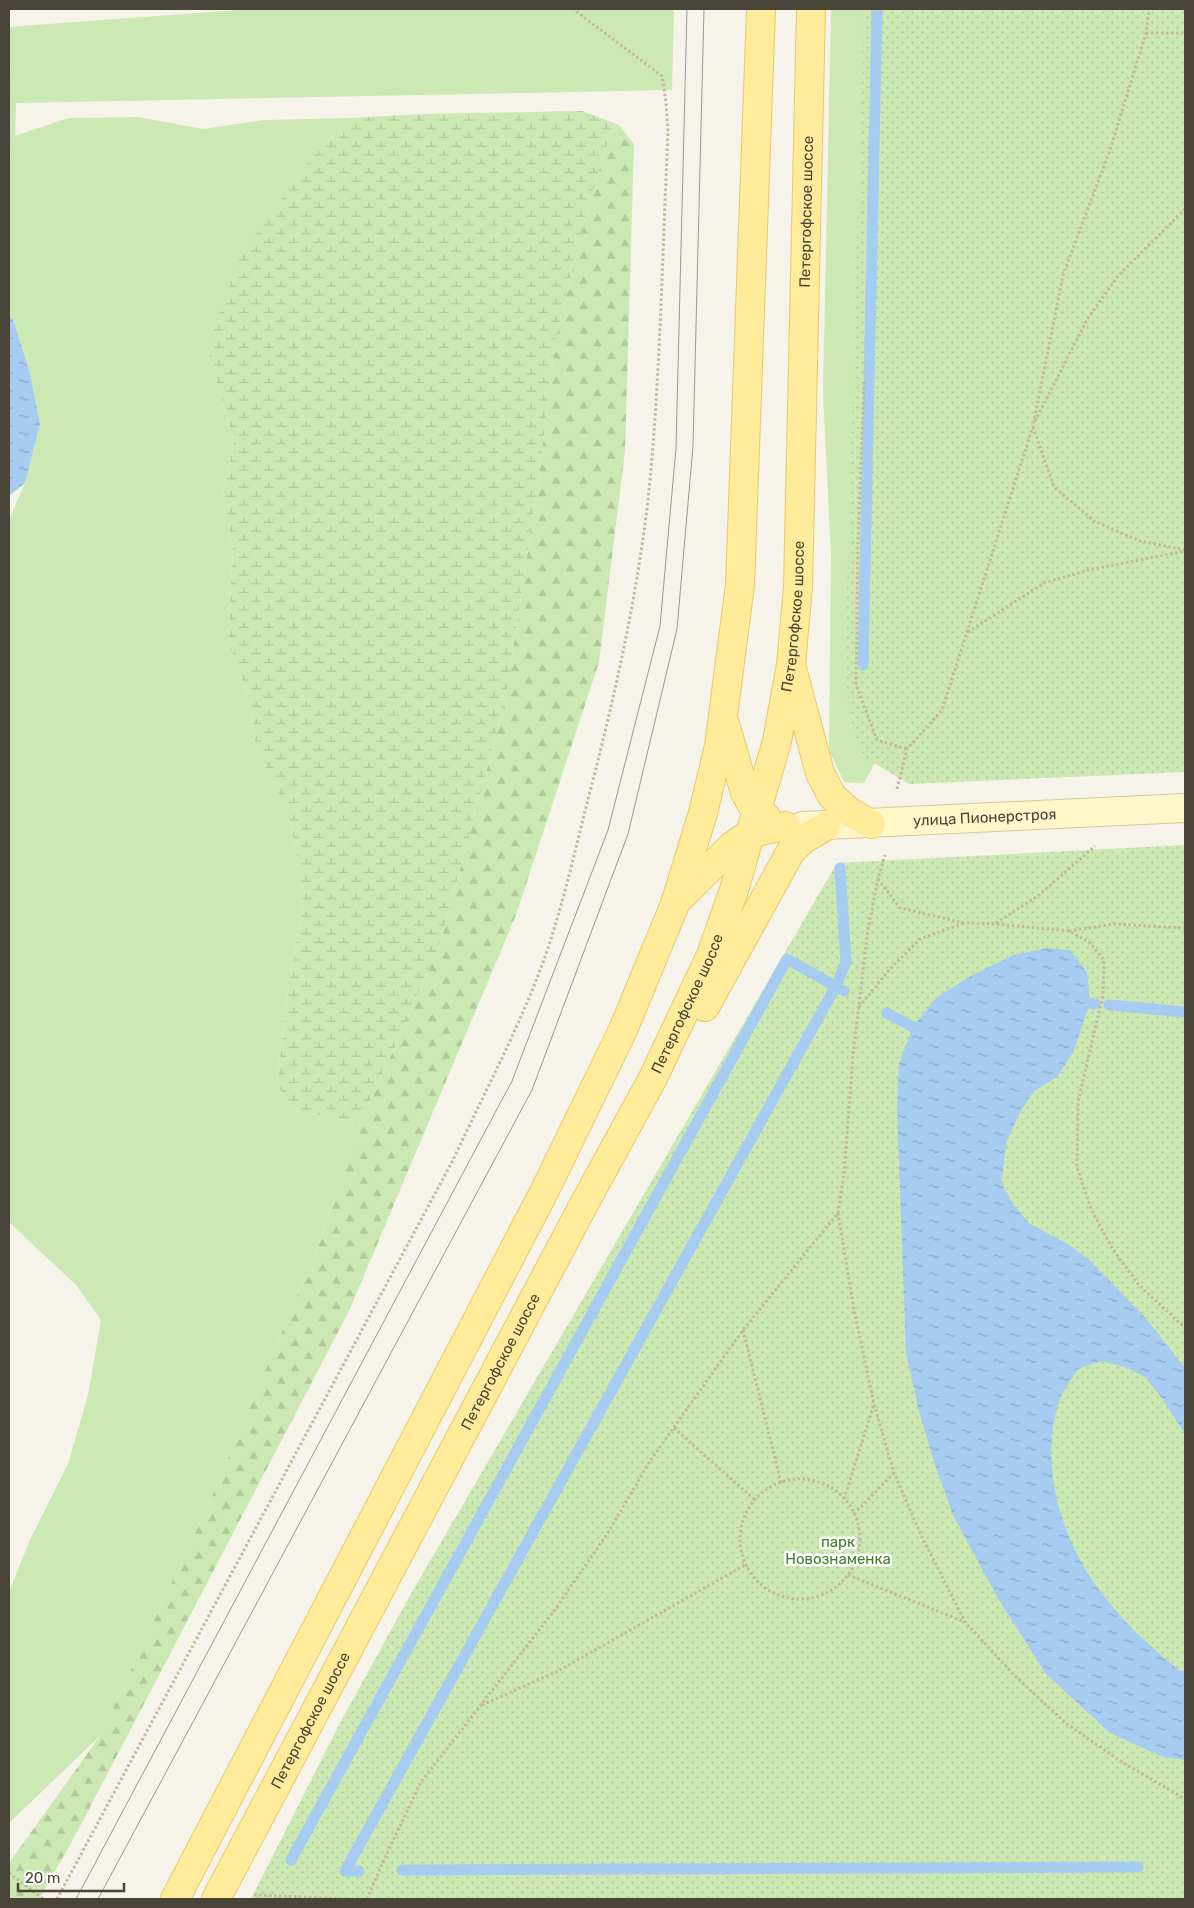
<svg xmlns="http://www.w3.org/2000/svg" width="1194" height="1908" viewBox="0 0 1194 1908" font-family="Rubik,sans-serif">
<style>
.grass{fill:#cce9b3}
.forest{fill:url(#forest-firs)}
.wetland{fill:url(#wetland-marsh)}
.park{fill:url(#park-dots)}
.water{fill:url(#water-ripples)}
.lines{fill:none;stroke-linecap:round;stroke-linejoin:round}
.stream{stroke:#a7ccf1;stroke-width:11}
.secondary-casing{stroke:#d5ca9a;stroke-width:30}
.primary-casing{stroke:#e5cb68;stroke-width:30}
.path{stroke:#c3b99d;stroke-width:3;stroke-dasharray:2.5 2.5;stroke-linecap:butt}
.secondary{stroke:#fff7ca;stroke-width:28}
.primary{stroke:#ffeb9a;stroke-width:28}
.tram{stroke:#999;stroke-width:1}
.labels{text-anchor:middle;stroke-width:5;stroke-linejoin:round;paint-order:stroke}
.street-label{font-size:15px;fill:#494438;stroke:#fff}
.park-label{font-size:15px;fill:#417c2a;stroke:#fff}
</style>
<defs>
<pattern id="forest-firs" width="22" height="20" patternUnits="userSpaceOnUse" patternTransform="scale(1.25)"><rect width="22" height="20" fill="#cce9b3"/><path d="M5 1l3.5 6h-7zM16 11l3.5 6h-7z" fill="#b1c99b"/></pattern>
<pattern id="wetland-marsh" width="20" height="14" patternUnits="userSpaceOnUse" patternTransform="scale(1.25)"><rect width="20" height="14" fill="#cce9b3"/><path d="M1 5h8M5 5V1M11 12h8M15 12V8" fill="none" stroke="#b1c99b"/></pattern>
<pattern id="park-dots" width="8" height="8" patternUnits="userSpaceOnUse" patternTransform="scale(1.25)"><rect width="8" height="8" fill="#cce9b3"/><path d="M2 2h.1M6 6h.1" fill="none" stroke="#b1c99b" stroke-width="1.8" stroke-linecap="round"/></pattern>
<pattern id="water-ripples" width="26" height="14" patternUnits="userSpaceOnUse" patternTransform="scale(1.25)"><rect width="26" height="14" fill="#a7ccf1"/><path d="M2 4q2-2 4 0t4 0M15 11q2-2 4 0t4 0" fill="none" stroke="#8aa7c4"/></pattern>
</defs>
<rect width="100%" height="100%" fill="#f5f3ea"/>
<g class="grass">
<polygon points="251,9 674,9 672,90 16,103 9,61 9,27"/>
<polygon points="831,9 895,9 901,714 864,783 844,782 829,750 831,553 823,393"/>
<polygon points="138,117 203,129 265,120 350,118 306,164 207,348 234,443 223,494 233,548 228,641 252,708 255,743 292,826 303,902 288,992 277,1082 290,1110 361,1123 313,1259 209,1503 100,1736 9,1823 9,1592 30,1540 68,1464 88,1395 101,1320 76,1285 9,1222 9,520 25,483 40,424 30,373 13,319 9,317 9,162 15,136 69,118"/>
</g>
<g class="forest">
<polygon points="9,61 16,103 15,136 9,162"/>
<polygon points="619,125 634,144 625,451 599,662 516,915 349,1311 75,1836 39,1899 9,1899 9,1863 100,1736 209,1503 313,1259 361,1123 440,944 506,697 539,476 556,337 585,218 606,147"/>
</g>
<polygon class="wetland" points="582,111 619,125 606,147 585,218 556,337 539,476 506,697 440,944 361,1123 290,1110 277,1082 288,992 303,902 292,826 255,743 252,708 228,641 233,548 223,494 234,443 207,348 240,257 306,164 350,118 423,114"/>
<g class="park">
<polygon points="864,9 1185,9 1185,772 909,784 864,757 853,731 847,691 846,630"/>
<polygon points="1185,845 1185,1899 251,1899 341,1721 412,1592 837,863"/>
</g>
<g class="water">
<polygon points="9,317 13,319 30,373 40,424 25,483 9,496"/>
<path d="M1047,948L1070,950L1087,972L1090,1003L1074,1050L1058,1076L1033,1092L1018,1116L1007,1141L1001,1182L1013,1204L1030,1224L1068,1244L1089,1260L1144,1316L1185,1368V1434L1161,1397L1145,1377L1128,1368L1101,1361L1078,1369C1072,1379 1064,1389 1060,1399C1038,1461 1060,1535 1097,1587C1120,1619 1149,1646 1180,1671H1185V1760L1163,1757L1110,1733L1046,1674L997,1597L953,1515L935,1465L919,1411L906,1353L897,1108L899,1064L913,1027L936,998L971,976L1013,955Z"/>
</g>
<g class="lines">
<g class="stream">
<polyline points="863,665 877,9"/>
<polyline points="1090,1003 1095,1004"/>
<polyline points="1109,1005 1185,1012"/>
<polyline points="887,1013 913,1027"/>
<polyline points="291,1860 787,959 844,991"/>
<polyline points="402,1870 1138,1867"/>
<polyline points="359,1871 345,1871 836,986 846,962 840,868"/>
</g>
<g class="secondary-casing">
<g id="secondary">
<path id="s1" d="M803,826L1185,808"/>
</g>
</g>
<g class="primary-casing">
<g id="primary">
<polyline points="793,672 820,773 832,796 848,811 871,824"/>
<polyline points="725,724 745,793 752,805 766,817"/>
<polyline points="679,899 732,846 751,833 786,826"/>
<polyline points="705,1007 791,851 804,839 826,826"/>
<polyline points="175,1899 544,1192 623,1030 675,904 703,813 719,746 740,585 761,9"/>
<path id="s2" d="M216,1899L583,1206L653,1078L711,955L734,890L777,741L791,665L798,587L811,9"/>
</g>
</g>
<g class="path">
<polyline points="1146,33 1185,33"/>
<polyline points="864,382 858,544 856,685 877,740 907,749"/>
<polyline points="1035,421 1088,318 1118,276 1185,209"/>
<polyline points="1033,427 1054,487 1094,521 1140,541 1185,550"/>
<polyline points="968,632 1044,583 1089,570 1185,551"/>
<polyline points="897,789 907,749 942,710 1033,426 1063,275 1110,150 1146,33 1149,9"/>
<polyline points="878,879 900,908 964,923 995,924 1069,931 1089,942 1104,960 1103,995 1078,1102 1077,1167 1091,1209 1112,1248 1139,1285 1185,1328"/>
<polyline points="996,923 1039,895 1095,846"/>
<polyline points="1069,931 1114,924 1185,928"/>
<polyline points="859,1007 889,970 920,939 964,923"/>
<polyline points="838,1213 854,1310 874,1404 894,1473 922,1537 965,1622 1016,1677 1067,1724 1122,1762 1185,1799"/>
<polyline points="743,1330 781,1482"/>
<polyline points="674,1428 755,1500"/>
<circle cx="800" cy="1539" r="60"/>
<polyline points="844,1499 874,1404"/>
<polyline points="854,1514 894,1473"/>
<polyline points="848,1575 965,1622"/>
<polyline points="482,1705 558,1671 745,1565"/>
<polyline points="9,1873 43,1899"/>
<polyline points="254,1895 350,1899"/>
<path d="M57,1899L453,1160C485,1091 522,1023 547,951C563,904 574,855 586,807C617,689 644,569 653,446C661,342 663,237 668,133L666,102L662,76L573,9"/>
<polyline points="367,1899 382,1864 421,1782 554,1611 607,1534 650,1461 743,1330 838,1213 844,1173 853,1056 868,929 878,879 885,855"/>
</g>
<use href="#secondary" class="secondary"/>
<use href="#primary" class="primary"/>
<g class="tram">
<polyline points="76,1899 512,1081 608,830 660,626 676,448 687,9"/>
<polyline points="98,1899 532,1090 628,834 677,629 693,446 704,9"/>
</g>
</g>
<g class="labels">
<g class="street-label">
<text dy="5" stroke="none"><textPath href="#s2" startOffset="1821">Петергофское шоссе</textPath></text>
<text dy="5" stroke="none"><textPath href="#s2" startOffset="1416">Петергофское шоссе</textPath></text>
<text dy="5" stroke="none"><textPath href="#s1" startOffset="182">улица Пионерстроя</textPath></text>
<text dy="5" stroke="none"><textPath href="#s2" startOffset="1012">Петергофское шоссе</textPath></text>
<text dy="5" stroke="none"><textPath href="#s2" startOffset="608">Петергофское шоссе</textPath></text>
<text dy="5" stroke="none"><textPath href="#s2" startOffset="202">Петергофское шоссе</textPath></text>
</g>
<g class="park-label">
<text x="838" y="1547">парк<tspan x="838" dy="17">Новознаменка</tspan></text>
</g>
</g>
<rect width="1194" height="1908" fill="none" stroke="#494438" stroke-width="20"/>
<path d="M18 1883v8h106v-8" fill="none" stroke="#494438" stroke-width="2.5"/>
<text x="25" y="1883" font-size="15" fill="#494438" stroke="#ffffff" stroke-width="4" paint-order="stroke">20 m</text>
</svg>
